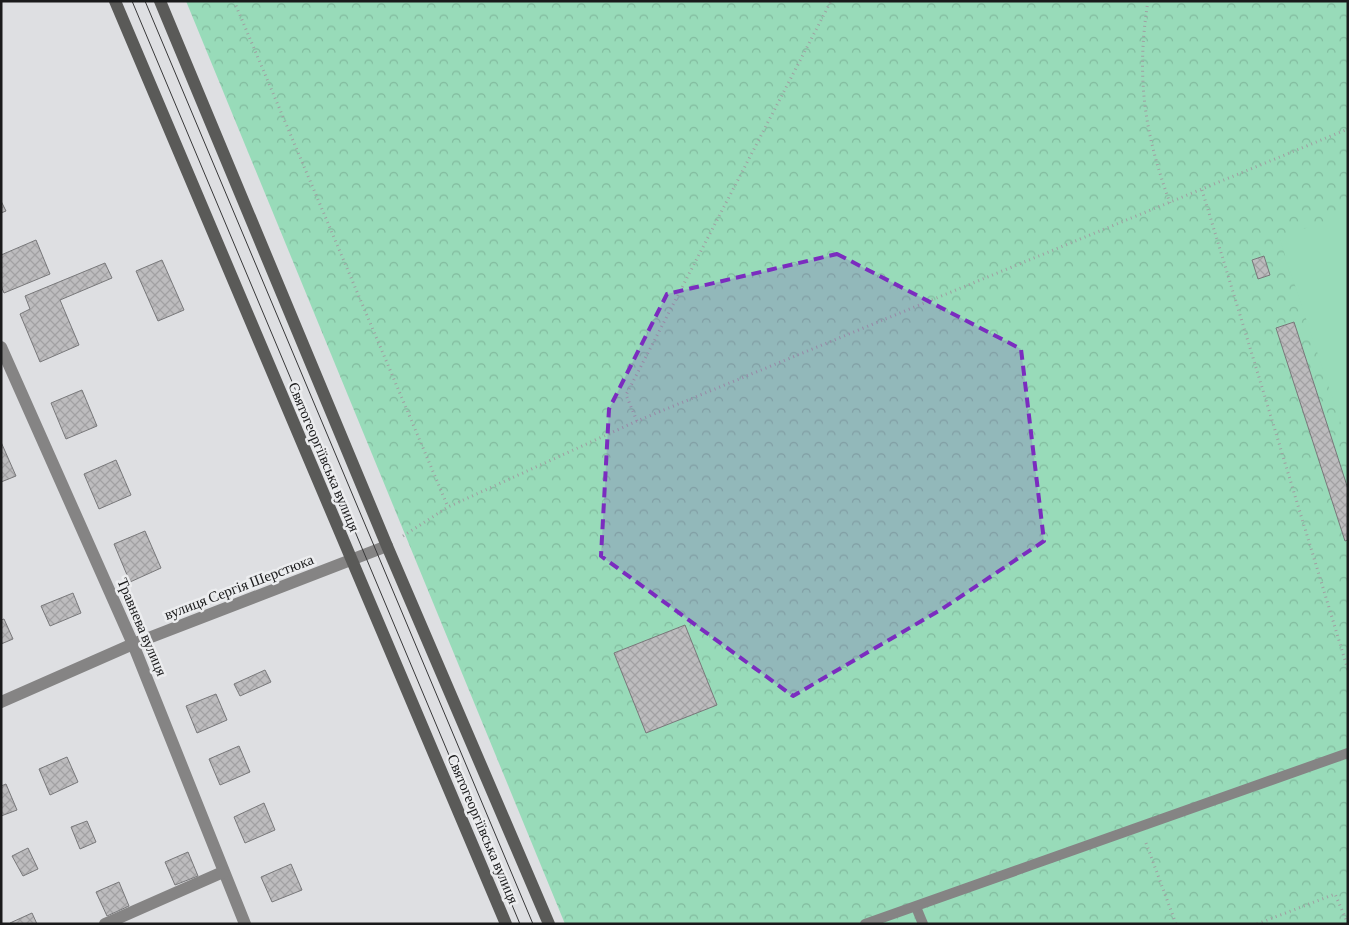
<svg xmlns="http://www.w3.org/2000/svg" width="1349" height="925" viewBox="0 0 1349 925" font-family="'Crimson Pro',serif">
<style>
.park{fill:url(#park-crowns)}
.pitch{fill:#98dbb9}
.building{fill:url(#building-cross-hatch);stroke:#78787a}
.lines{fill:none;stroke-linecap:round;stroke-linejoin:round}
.path{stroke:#9fa0a2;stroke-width:3;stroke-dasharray:1 4;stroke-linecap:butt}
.lane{stroke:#858484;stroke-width:10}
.street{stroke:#858484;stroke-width:12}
.secondary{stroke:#5a5a58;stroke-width:12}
.tram{stroke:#383839;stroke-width:1}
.marked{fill:#7b2cbf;fill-opacity:0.2;stroke:#7b2cbf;stroke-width:4;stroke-dasharray:10 6;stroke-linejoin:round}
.labels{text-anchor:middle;stroke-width:5;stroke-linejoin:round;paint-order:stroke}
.street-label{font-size:15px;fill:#1a1a1b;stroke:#ecedef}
</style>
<defs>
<pattern id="park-crowns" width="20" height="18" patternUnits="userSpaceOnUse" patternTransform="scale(1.25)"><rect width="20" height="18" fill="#98dbb9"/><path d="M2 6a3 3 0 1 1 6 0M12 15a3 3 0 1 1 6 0" fill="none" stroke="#82bb9e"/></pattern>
<pattern id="building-cross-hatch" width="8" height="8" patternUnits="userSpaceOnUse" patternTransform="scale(1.25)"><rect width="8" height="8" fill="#bdbcbe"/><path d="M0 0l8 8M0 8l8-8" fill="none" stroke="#a2a1a3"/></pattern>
</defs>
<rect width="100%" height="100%" fill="#dedfe2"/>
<polygon class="park" points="186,1 1348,1 1348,924 565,924"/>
<polygon class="pitch" points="1348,214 1348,445 1279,237"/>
<g class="building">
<polygon points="1,201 6,211 1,213"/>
<polygon points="36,240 50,274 4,293 1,286 1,255"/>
<polygon points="1264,256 1270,275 1258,279 1252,260"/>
<polygon points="162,260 184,310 158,321 136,271"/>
<polygon points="105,263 112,278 60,300 79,345 40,362 20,314 30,309 25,296"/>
<polygon points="1294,322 1348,489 1348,540 1345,541 1276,328"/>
<polygon points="82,390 97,426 66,439 51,403"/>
<polygon points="1,442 16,476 1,482"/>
<polygon points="116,460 131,495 99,509 84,474"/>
<polygon points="145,531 161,568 130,582 114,544"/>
<polygon points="73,593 81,613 50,626 41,606"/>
<polygon points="4,619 13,639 1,644 1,620"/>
<polygon points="685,625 717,705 646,733 614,653"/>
<polygon points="265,670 271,682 240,696 234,684"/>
<polygon points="216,694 227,720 197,733 186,706"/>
<polygon points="239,746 250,772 220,785 209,759"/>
<polygon points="67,757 78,782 50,795 39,769"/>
<polygon points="6,784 17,810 1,816 1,786"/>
<polygon points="264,803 275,830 245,843 234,817"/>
<polygon points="87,821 96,842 80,849 71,827"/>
<polygon points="28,848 38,869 23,876 12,856"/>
<polygon points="188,852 198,876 175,885 165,862"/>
<polygon points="291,864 302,890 272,902 261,877"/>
<polygon points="119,882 129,906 107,916 96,892"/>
<polygon points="32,913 37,924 10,924 10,923"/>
</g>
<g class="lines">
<g class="path">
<polyline points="234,1 448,507"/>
<path d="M1148,1C1136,76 1144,132 1170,203"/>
<polyline points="1202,190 1348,670"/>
<polyline points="637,421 626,395 831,1"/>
<polyline points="403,536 448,507 637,421 1348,129"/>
<polyline points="1146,843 1176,924"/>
<polyline points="1257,924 1335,894 1348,924"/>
</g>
<g class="lane">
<polyline points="916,907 923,924"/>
<polyline points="865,924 1348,753"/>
</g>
<g class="street">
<polyline points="1,347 133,644 245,924"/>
<polyline points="1,702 133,644 387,546"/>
<polyline points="105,924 223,872"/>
</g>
<g class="secondary">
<polyline points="115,1 506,924"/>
<polyline points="160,1 387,546 549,924"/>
</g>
<g class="tram">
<polyline points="132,1 520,924"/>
<polyline points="145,1 533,924"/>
</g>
</g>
<path class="marked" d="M837,254L1021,349L1044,541L942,609L793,696L601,556L609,409L667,294Z"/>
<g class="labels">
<g class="street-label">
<text transform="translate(324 457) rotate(67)" y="5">Святогеоргіївська вулиця</text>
<text transform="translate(239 587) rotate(-21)" y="5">вулиця Сергія Шерстюка</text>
<text transform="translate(142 627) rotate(67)" y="5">Травнева вулиця</text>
<text transform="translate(483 829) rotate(67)" y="5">Святогеоргіївська вулиця</text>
</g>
</g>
<rect width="1349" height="925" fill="none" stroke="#1a1a1b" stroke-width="5"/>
</svg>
